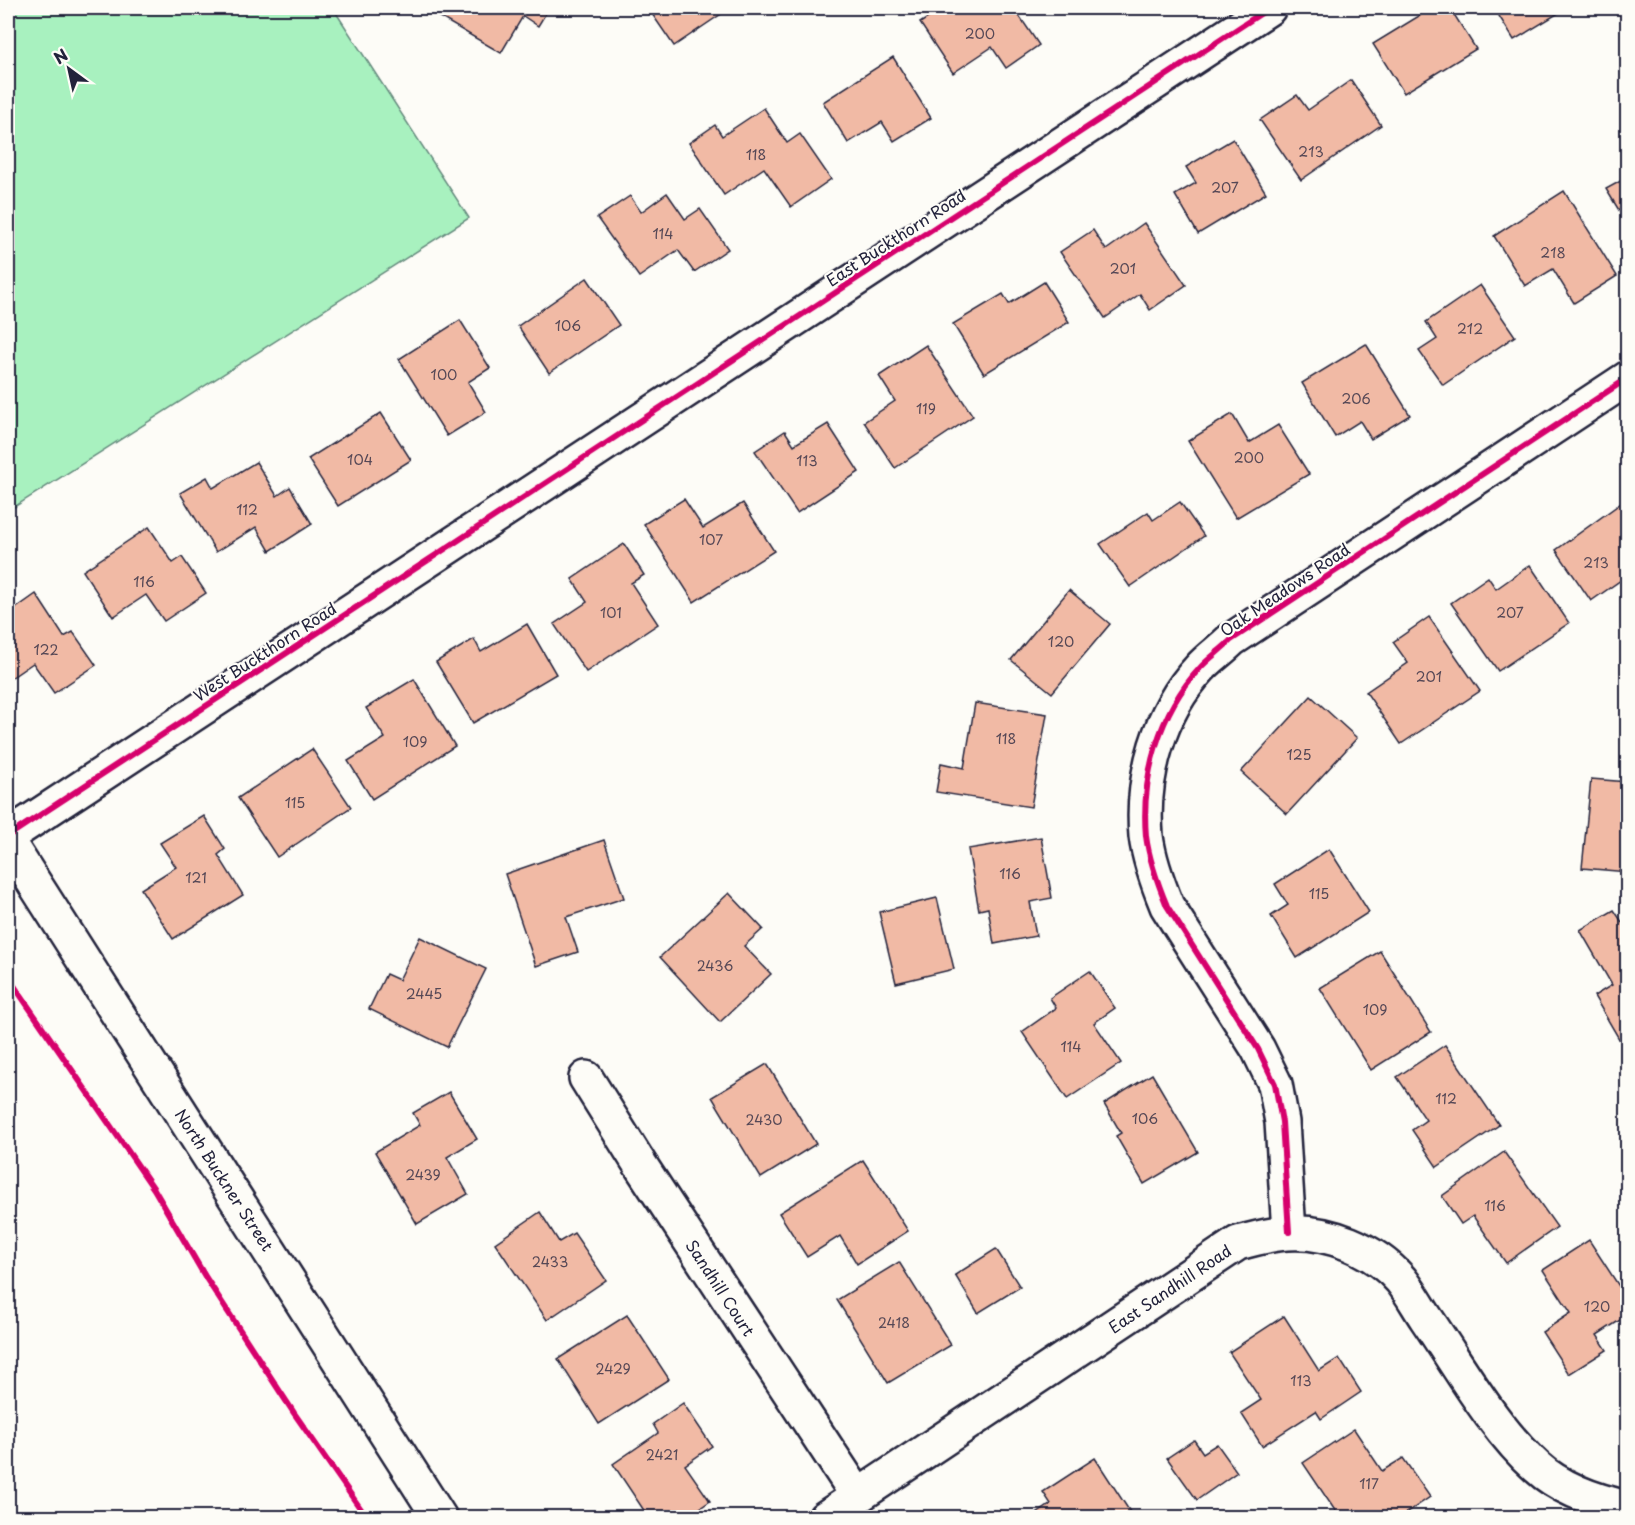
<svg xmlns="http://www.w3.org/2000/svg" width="1635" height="1525" viewBox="0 0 1635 1525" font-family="'Playpen Sans',sans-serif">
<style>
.green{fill:#a8f1bf;stroke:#658a7d;stroke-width:1.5}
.building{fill:#f1baa5;stroke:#22223b;stroke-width:1.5}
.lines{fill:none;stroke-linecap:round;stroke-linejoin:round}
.street-casing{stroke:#22223b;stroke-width:38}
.secondary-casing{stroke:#22223b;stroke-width:38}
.street{stroke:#fdfcf7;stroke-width:33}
.secondary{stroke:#fdfcf7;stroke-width:33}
.cycleway-casing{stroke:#fdfcf7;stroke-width:10}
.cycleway{stroke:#d6006c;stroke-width:6}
.labels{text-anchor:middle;stroke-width:4.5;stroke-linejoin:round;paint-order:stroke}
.number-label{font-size:14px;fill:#564856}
.street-label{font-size:16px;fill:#22223b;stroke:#fdfcf7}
</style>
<rect width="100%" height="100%" fill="#fdfcf7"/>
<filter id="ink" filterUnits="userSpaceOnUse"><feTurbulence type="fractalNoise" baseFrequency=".0167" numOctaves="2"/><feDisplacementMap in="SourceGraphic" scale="12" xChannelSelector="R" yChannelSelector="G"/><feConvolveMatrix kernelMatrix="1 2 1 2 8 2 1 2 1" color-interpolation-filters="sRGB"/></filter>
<g filter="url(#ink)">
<polygon class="green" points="8,8 333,8 469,218 8,511"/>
<g class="building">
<polygon points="440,8 549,8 538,26 523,16 501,53 436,15"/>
<polygon points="648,8 730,8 674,46"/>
<polygon points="943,8 1014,8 1039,45 1006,68 992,47 953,73 920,23"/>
<polygon points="1432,8 1450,8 1476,49 1404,93 1373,44"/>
<polygon points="1494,8 1567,8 1514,40"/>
<polygon points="893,57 931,118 894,141 882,122 848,143 823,102"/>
<polygon points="1351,80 1381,125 1301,180 1260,120 1297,95 1308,110"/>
<polygon points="764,108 787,143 800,134 831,179 791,207 764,168 724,195 689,143 715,125 722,136"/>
<polygon points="1233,139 1266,193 1198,234 1175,195 1196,183 1186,167"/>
<polygon points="1628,177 1628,225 1606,189"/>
<polygon points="1564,191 1617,276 1574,303 1553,269 1525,286 1494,236"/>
<polygon points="667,193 685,219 700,209 728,249 694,272 678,250 639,277 597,218 630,196 641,212"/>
<polygon points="1144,223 1186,285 1150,310 1140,294 1105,318 1060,252 1093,230 1106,250"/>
<polygon points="587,278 619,325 549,373 518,326"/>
<polygon points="1044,282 1069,322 984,374 953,324 1003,294 1009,304"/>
<polygon points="1480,285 1515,336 1443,385 1419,351 1437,339 1426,322"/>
<polygon points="460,320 490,368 468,382 486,412 447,436 399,359"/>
<polygon points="1366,344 1410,415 1371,439 1360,421 1335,437 1302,383"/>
<polygon points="926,345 973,416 895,468 864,422 895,401 879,376"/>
<polygon points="381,413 411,460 338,506 308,459"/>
<polygon points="1232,414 1249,443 1278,425 1309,474 1236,518 1188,441"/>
<polygon points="828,424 859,472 797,513 755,451 785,431 794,445"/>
<polygon points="256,462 277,496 290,487 312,524 270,551 256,527 216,552 180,493 207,477 213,488"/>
<polygon points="684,499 703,528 743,503 774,551 694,602 644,524"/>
<polygon points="1624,501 1628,506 1628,575 1591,601 1556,550"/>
<polygon points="1180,502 1204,536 1130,587 1100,544 1148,512 1153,520"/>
<polygon points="149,527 173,563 182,557 206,593 164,621 146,595 113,617 83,571"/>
<polygon points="624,544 644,575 631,583 658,624 586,672 554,624 587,602 572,579"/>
<polygon points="1530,565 1569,623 1498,671 1451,603 1488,577 1496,589"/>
<polygon points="1069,590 1110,624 1052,693 1011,660"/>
<polygon points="36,594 64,637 73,632 96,665 54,693 33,663 11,678 8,674 8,614"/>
<polygon points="1429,617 1480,691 1401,744 1366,692 1408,663 1393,642"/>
<polygon points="527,624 556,674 473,723 436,662 474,639 481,652"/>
<polygon points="414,679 455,746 372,799 348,761 385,738 366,708"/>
<polygon points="1311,696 1357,738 1287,814 1241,772"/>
<polygon points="975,703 1047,714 1031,807 936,792 941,763 964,768"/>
<polygon points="312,749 351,807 277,857 238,798"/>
<polygon points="1591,779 1628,782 1628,872 1582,868"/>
<polygon points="204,816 225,849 218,855 243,895 173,939 141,889 176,867 160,843"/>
<polygon points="1041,837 1052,898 1030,902 1036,936 994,944 988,908 979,910 968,849"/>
<polygon points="604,840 624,898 566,917 578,952 536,966 505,874"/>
<polygon points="1329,849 1369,912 1297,958 1271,916 1288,905 1275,884"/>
<polygon points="729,893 763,929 744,946 771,974 720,1022 660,957"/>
<polygon points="937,898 954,969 896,983 879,912"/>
<polygon points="1614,910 1628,931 1628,1041 1622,1044 1594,996 1612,985 1580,930"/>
<polygon points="420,937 486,969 447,1047 369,1009 386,974 399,980"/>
<polygon points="1380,951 1431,1032 1371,1070 1320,988"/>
<polygon points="1090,971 1115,1008 1094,1023 1121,1063 1067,1099 1022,1032 1056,1008 1050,998"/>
<polygon points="1445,1045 1499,1125 1437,1167 1412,1130 1426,1120 1397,1077"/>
<polygon points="767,1064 816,1144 761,1178 712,1097"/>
<polygon points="1152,1074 1198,1152 1144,1184 1116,1136 1121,1133 1104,1104"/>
<polygon points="449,1092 477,1139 447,1157 468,1194 417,1224 375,1152 420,1125 413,1113"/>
<polygon points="1504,1152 1557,1227 1506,1263 1473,1216 1461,1224 1442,1196"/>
<polygon points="863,1160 908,1231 857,1264 840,1236 807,1257 779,1213"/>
<polygon points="540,1212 559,1242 574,1233 606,1280 547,1320 495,1243"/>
<polygon points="1589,1240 1628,1300 1628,1315 1597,1335 1607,1350 1569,1374 1542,1332 1571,1313 1543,1270"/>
<polygon points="996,1249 1020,1287 978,1313 955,1275"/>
<polygon points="899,1262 951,1345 888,1383 837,1300"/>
<polygon points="627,1315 669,1379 599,1424 558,1359"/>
<polygon points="1284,1316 1319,1371 1339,1358 1361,1392 1321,1419 1316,1411 1262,1446 1241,1413 1261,1400 1229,1352"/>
<polygon points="683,1403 712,1446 685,1465 710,1501 686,1518 649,1518 613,1464 658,1433 653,1424"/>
<polygon points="1354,1429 1382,1471 1403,1458 1430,1497 1399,1518 1340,1518 1303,1463"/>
<polygon points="1194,1440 1203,1453 1217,1444 1237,1472 1197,1500 1167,1458"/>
<polygon points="1095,1458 1134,1518 1031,1518 1051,1504 1043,1492"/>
</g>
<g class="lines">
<g class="street-casing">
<g id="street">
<polyline points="8,836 1269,8"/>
<polyline points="586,1078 641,1166 858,1496"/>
<path d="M1289,1232L1282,1122L1275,1084L1258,1049L1167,906C1158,884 1149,860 1146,836C1141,777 1159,712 1200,668C1209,658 1221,650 1231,640L1628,378"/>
<path d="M825,1518L1238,1243C1254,1239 1270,1234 1287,1233C1328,1230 1374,1249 1401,1280C1410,1291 1418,1306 1426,1318C1459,1366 1494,1429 1537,1467C1561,1489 1596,1501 1628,1508"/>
</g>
</g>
<g class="secondary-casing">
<polyline id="secondary" points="8,842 440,1518"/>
</g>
<use href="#street" class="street"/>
<use href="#secondary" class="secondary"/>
<g class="cycleway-casing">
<g id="cycleway">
<polyline points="8,836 1269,8"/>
<polyline points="8,977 154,1189 206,1278 294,1413 367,1518"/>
<path d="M1289,1232L1282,1122L1275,1084L1258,1049L1167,906C1158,884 1149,860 1146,836C1141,777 1159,712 1200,668C1209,658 1221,650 1231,640L1628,378"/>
</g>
</g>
<use href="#cycleway" class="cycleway"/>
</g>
</g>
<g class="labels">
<g class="number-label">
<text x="980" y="39">200</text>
<text x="1311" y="157">213</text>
<text x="756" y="160">118</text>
<text x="1225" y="193">207</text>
<text x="663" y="239">114</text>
<text x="1553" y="258">218</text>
<text x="1123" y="274">201</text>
<text x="568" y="331">106</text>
<text x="1470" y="334">212</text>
<text x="444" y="380">100</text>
<text x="1356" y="404">206</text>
<text x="926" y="414">119</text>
<text x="1249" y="463">200</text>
<text x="360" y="465">104</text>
<text x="807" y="466">113</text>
<text x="247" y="515">112</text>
<text x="711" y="545">107</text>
<text x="1596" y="568">213</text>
<text x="144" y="587">116</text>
<text x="611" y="618">101</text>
<text x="1510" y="618">207</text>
<text x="1061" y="647">120</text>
<text x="46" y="655">122</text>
<text x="1429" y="682">201</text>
<text x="1006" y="744">118</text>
<text x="415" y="747">109</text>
<text x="1299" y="760">125</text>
<text x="295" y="808">115</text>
<text x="1010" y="879">116</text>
<text x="196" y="883">121</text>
<text x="1319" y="899">115</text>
<text x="715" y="971">2436</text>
<text x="424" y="999">2445</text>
<text x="1375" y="1015">109</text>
<text x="1071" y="1052">114</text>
<text x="1446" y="1104">112</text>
<text x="1145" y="1124">106</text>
<text x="764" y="1125">2430</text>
<text x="423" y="1180">2439</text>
<text x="1495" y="1211">116</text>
<text x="550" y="1267">2433</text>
<text x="1597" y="1312">120</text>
<text x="894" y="1328">2418</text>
<text x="613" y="1374">2429</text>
<text x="1301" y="1386">113</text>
<text x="662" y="1460">2421</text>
<text x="1369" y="1489">117</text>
</g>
<g class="street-label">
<text transform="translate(896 238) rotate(-33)" y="6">East Buckthorn Road</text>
<text transform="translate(1285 590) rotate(-34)" y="6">Oak Meadows Road</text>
<text transform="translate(265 652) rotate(-33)" y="6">West Buckthorn Road</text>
<text transform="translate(224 1180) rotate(57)" y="6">North Buckner Street</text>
<text transform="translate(720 1288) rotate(57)" y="6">Sandhill Court</text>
<text transform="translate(1170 1289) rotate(-34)" y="6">East Sandhill Road</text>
</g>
</g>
<rect width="1635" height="1525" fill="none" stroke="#fdfcf7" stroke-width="30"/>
<rect x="15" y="15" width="1605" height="1495" fill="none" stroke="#22223b" stroke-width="2" filter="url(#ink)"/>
<g transform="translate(69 69) rotate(327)" stroke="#fdfcf7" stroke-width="4.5" paint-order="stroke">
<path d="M0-4.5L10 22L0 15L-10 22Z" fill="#22223b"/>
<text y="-9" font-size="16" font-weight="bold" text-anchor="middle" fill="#22223b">N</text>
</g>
</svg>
